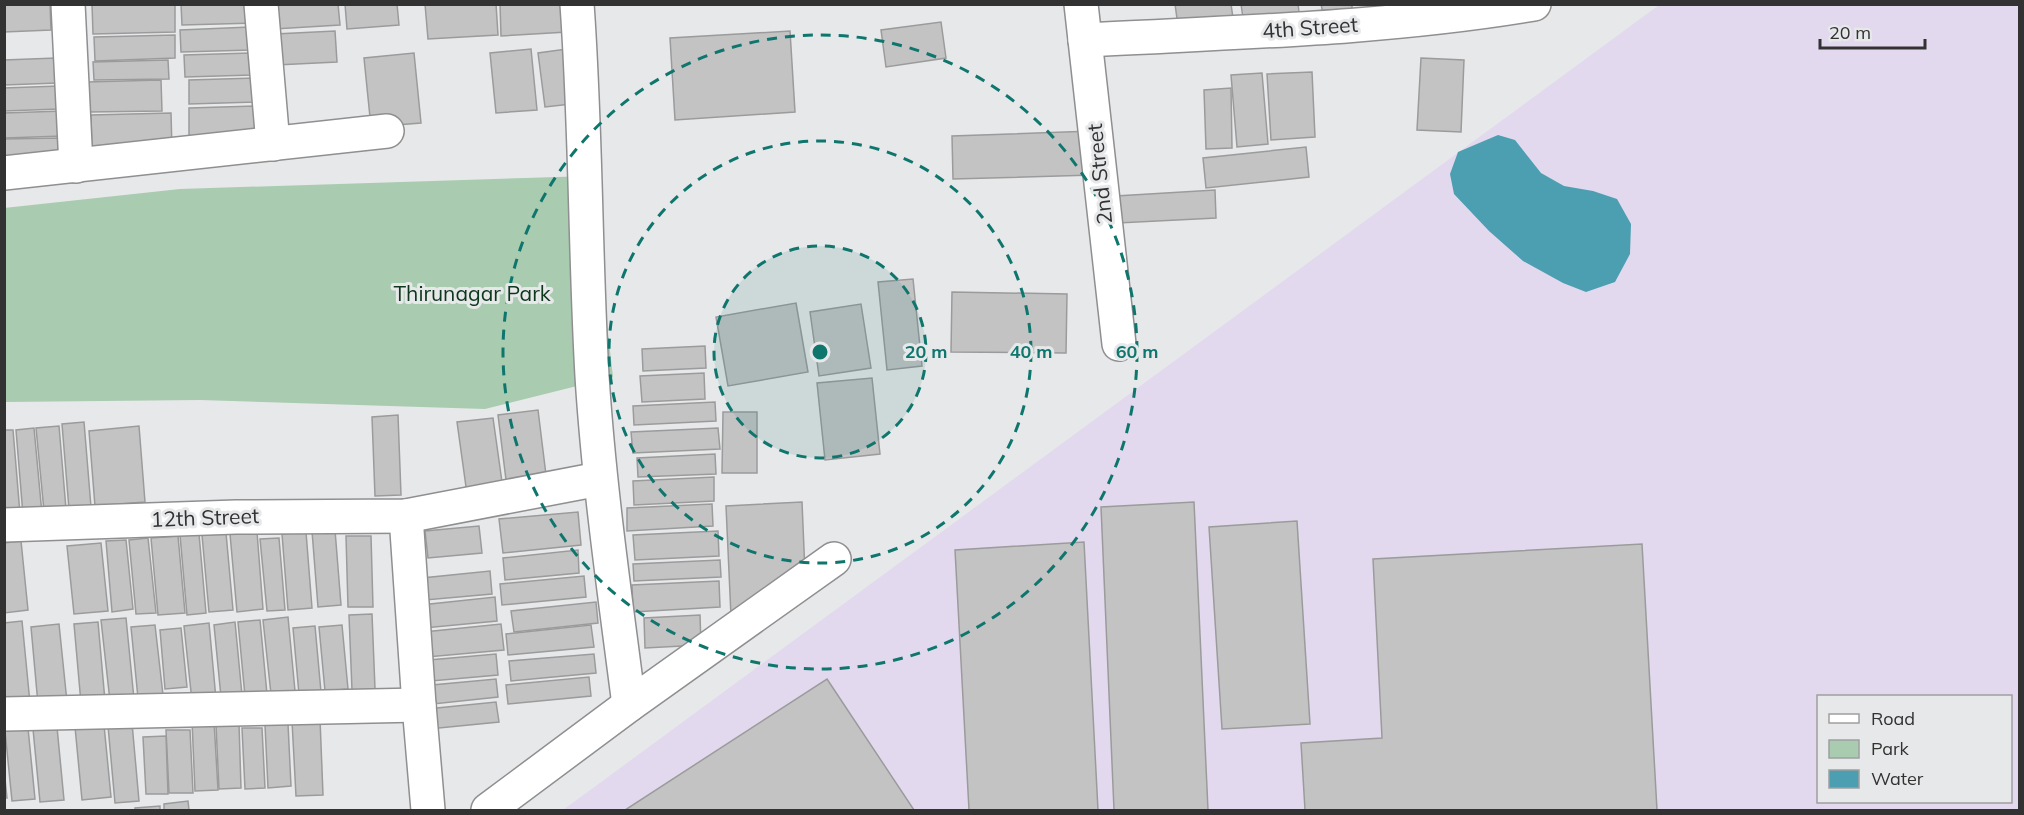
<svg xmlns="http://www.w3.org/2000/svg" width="2024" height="815" viewBox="0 0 2024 815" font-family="Mulish,sans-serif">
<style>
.industrial{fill:#e3d9ee;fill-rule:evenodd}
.green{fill:#a9cbb0}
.water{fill:#4c9eb1}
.building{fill:#c4c3c4;stroke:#9b9b9c;stroke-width:1.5}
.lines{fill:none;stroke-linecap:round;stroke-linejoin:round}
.street-casing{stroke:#8f8f91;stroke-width:36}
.street{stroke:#fff;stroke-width:33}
.ring{fill:none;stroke:#0f766e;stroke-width:3;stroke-dasharray:10 8}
.labels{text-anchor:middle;stroke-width:6;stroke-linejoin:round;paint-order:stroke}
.street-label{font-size:21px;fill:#323233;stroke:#e7e8e9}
.park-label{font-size:21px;fill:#0b371b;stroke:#e7e8e9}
.centre{fill:#0f766e;stroke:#e7e8e9;stroke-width:3}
.ring-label{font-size:18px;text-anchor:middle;font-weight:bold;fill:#0f766e;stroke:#e7e8e9;stroke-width:6;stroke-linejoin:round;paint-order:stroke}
</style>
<rect width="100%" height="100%" fill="#e7e8e9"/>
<path class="industrial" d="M1659,5H2019V810H563ZM1818,696H2010V802H1818Z"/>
<polygon class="green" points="590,176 613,377 485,409 200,400 5,402 4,208 180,189"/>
<polygon class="water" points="1498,135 1515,140 1541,173 1564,186 1593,191 1617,199 1631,224 1630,254 1615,282 1586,292 1563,283 1523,261 1489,231 1454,194 1450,174 1458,152"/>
<g class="building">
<polygon points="4,4 50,4 51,30 4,32"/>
<polygon points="92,4 175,4 175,32 93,34"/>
<polygon points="181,4 256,4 257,23 182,25"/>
<polygon points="273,4 338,4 340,25 274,29"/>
<polygon points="345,4 397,4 399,25 347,29"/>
<polygon points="425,4 496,4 498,35 428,39"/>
<polygon points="500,4 565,4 567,32 501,36"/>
<polygon points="1175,4 1231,4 1233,18 1178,26"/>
<polygon points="1241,4 1298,4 1299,12 1243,18"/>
<polygon points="1321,4 1352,4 1352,9 1323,14"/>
<polygon points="941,22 946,58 886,67 881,30"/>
<polygon points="250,27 251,50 181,52 180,30"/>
<polygon points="335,31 337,62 276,65 275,34"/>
<polygon points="790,31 795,112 675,120 670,38"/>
<polygon points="175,35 175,58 95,61 94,37"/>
<polygon points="574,48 580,103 545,107 538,53"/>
<polygon points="531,49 537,110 496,113 490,53"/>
<polygon points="251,53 252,75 185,77 184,55"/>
<polygon points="414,53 421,123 371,127 364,58"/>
<polygon points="56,58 57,83 4,85 4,60"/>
<polygon points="1421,58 1464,60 1461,132 1417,130"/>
<polygon points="168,60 169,79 94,80 93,62"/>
<polygon points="1312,72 1315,137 1271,140 1267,74"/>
<polygon points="1262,73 1268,144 1237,147 1231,75"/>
<polygon points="255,78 256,102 189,104 189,80"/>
<polygon points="161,80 162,111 88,112 87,82"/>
<polygon points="59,86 59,109 4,111 4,88"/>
<polygon points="1231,88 1232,148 1206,149 1204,90"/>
<polygon points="255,106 256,139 189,141 189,108"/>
<polygon points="63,111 63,136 4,138 4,113"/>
<polygon points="171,113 172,150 92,153 91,115"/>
<polygon points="1092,131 1093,175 953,179 952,136"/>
<polygon points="59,138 58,159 4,166 4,139"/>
<polygon points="1306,147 1309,177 1206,188 1203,158"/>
<polygon points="1215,190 1216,218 1118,223 1116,196"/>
<polygon points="913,279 922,366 887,370 878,282"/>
<polygon points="952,292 1067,294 1066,353 951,352"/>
<polygon points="796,303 808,372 728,386 716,317"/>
<polygon points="861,304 871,368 819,376 810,312"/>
<polygon points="705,346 706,368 643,371 642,349"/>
<polygon points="704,373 705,399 642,402 640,376"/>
<polygon points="872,378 880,454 825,460 817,383"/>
<polygon points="715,402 716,421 634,425 633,406"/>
<polygon points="538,410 547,483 507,488 498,415"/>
<polygon points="723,412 757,412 757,473 722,473"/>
<polygon points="398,415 401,495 375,496 372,417"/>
<polygon points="493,418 503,489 467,494 457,422"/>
<polygon points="84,422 91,507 69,509 62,424"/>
<polygon points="59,426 66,509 44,511 36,428"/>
<polygon points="139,426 145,502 95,506 89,431"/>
<polygon points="34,428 42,514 23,515 16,430"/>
<polygon points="718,428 720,449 633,453 631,432"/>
<polygon points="4,430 13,430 20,514 4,516"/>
<polygon points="715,454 716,474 638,477 637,458"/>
<polygon points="714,477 714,501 634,505 633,481"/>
<polygon points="802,502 805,573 731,616 726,506"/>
<polygon points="1194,502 1208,810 1114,810 1101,507"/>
<polygon points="712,504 713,526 627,531 627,508"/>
<polygon points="578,512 581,545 503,553 499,519"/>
<polygon points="1297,521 1310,724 1222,729 1209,527"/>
<polygon points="479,526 482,553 428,558 425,531"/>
<polygon points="335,530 341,605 318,607 312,531"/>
<polygon points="718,531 719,556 635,560 633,535"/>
<polygon points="257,532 263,609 237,612 230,534"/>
<polygon points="306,532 312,608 288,610 282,534"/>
<polygon points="226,533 233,610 209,612 202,535"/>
<polygon points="199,534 206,613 187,615 180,535"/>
<polygon points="178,536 185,613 158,615 151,538"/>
<polygon points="346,536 371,536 373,607 348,607"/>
<polygon points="148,538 156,613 136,614 129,540"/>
<polygon points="279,538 285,610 267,611 260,539"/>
<polygon points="126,540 133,609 112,612 106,541"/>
<polygon points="21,541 28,610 4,613 4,543"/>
<polygon points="1084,542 1098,810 969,810 955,550"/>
<polygon points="101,543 108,611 74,614 67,546"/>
<polygon points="1642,544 1657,810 1305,810 1301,743 1382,738 1373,559"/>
<polygon points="578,550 579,573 505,580 503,558"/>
<polygon points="720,560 721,577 634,581 633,564"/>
<polygon points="490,571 492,594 425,600 422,578"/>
<polygon points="584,576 586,597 502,605 500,584"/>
<polygon points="719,581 720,607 633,612 632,585"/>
<polygon points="495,597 497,621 424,628 421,605"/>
<polygon points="596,602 598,623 514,632 511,611"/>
<polygon points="372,614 375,689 352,690 349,615"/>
<polygon points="700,615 701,645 645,648 644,618"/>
<polygon points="288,617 295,691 271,694 263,620"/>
<polygon points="126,618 134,699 110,701 101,620"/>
<polygon points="260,620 267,694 245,696 238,622"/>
<polygon points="22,621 30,703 4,705 4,623"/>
<polygon points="98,622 105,701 81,703 74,624"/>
<polygon points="235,622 242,695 221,697 214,625"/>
<polygon points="209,623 216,699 192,701 184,626"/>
<polygon points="59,624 67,702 38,704 31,627"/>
<polygon points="501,624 504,650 427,657 424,632"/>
<polygon points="155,625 163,695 138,698 131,627"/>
<polygon points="342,625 348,689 325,691 319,627"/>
<polygon points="591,625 594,647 508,655 506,634"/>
<polygon points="315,626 321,692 299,694 293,628"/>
<polygon points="181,628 187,687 165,689 160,630"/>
<polygon points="496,654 498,675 431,681 429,660"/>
<polygon points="594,654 596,673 511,681 509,661"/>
<polygon points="589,677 591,696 508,704 506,685"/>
<polygon points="496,679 498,697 433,704 432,685"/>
<polygon points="827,679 914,810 625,810"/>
<polygon points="496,702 499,722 429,729 427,709"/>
<polygon points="320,719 323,795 296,796 292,721"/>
<polygon points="192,721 214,721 218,790 195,791"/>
<polygon points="132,723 139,801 115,803 108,726"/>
<polygon points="239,724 241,788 219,789 216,725"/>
<polygon points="288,724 291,786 268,788 265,725"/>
<polygon points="104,725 111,797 82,800 75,727"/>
<polygon points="57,727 64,800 40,802 33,729"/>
<polygon points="28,728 35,799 12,801 5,731"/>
<polygon points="242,728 262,728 265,788 245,789"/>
<polygon points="166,730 190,730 193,793 169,793"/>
<polygon points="166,736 168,794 146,794 143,737"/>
<polygon points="4,769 7,798 4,798"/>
<polygon points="188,801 189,810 164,810 164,804"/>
<polygon points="160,806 160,810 135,810 135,808"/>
</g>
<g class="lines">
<g class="street-casing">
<g id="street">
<polyline points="68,4 76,166"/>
<polyline points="261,4 273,144"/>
<path d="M577,4C586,128 585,252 592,376C599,486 615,596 629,705"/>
<polyline points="1081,4 1119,344"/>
<path d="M1085,40C1235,32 1385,29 1534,4"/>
<polyline points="4,173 387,131"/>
<polyline points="406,516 419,705 428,810"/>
<polyline points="4,525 236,517 406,516 599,479"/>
<polyline points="4,714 419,705"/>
<polyline points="488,810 629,705 834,559"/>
</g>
</g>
<use href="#street" class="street"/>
</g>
<circle cx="820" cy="352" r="106" fill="#0f766e" fill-opacity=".12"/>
<g class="ring">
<circle cx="820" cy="352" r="106"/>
<circle cx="820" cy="352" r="211"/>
<circle cx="820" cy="352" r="317"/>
</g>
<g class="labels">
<g class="street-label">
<text transform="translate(1310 28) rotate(-4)" y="7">4th Street</text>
<text transform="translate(1100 174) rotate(-96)" y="7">2nd Street</text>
<text transform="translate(205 518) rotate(-2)" y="7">12th Street</text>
</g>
<g class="park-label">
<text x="472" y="301">Thirunagar Park</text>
</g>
</g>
<circle cx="820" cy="352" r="9" class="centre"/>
<g class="ring-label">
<text x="926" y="358">20 m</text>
<text x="1031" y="358">40 m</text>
<text x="1137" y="358">60 m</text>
</g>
<rect width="2024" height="815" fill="none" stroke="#323233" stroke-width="12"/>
<rect x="1817" y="695" width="195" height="108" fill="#e7e8e9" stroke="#9f9fa0" stroke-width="1.5"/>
<rect x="1829" y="714" width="30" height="9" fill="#ffffff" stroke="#9f9fa0" stroke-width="1.5"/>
<text x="1871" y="725" font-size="18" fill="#323233">Road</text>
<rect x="1829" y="740" width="30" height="18" fill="#a9cbb0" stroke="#9f9fa0" stroke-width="1.5"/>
<text x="1871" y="755" font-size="18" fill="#323233">Park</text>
<rect x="1829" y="770" width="30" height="18" fill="#4c9eb1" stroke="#9f9fa0" stroke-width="1.5"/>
<text x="1871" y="785" font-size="18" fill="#323233">Water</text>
<path d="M1820 39v9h105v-9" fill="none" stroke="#323233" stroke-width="3"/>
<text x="1829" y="39" font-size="18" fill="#323233" stroke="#e7e8e9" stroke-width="4.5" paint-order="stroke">20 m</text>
</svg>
